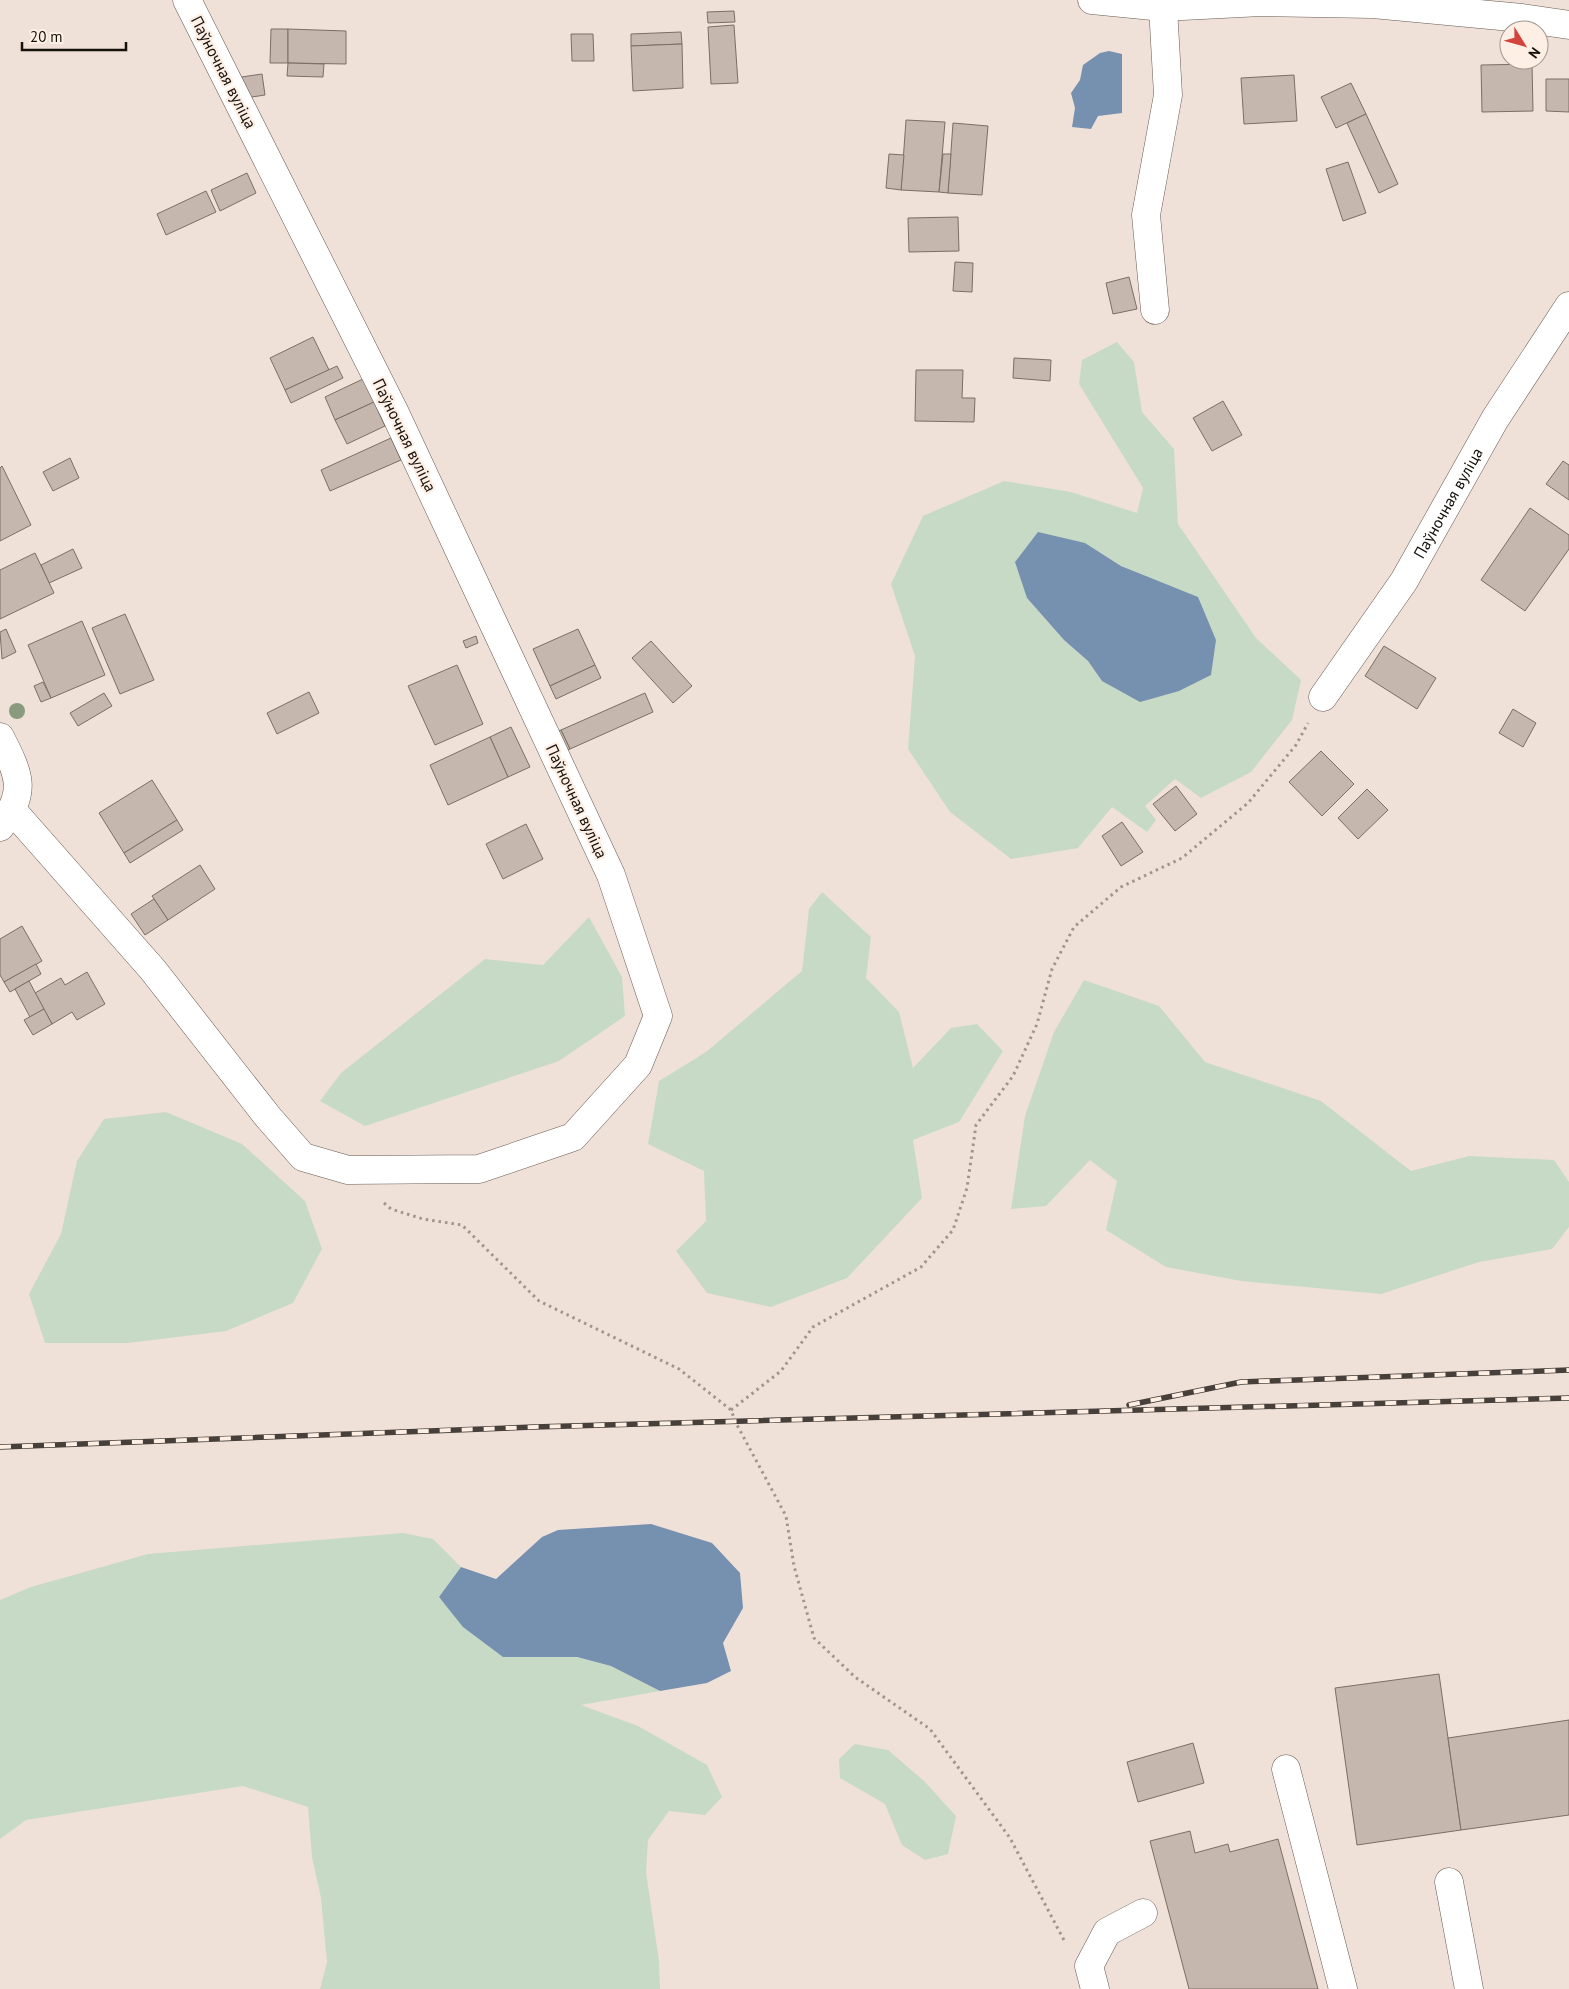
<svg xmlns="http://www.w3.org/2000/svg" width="1569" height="1989" viewBox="0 0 1569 1989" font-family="'PT Sans',sans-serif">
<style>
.green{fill:#c7dac5;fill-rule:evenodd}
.water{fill:#7690af}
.building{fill:#c6b7ae;stroke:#7b6e65}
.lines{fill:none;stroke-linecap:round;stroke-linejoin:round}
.minor-casing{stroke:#675a52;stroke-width:29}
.path{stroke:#a0958e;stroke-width:3;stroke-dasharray:2.5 4;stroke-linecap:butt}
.minor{stroke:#fff;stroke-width:28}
.rail-casing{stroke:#463f3a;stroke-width:5.5}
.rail{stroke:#feefe5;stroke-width:4;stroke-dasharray:11;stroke-linecap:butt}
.tree{fill:#8a9a7d}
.labels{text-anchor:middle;stroke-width:4.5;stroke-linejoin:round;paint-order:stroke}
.street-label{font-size:16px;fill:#14100c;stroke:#feefe5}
</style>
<rect width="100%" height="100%" fill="#f0e1d8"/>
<g class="green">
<path d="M1117,342L1134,362L1142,412L1174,449L1178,524L1256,638L1301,680L1292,720L1251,772L1201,798L1175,779L1145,806L1156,820L1147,832L1112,807L1078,848L1011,859L950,812L908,749L915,656L891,584L923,516L1004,481L1071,492L1137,513L1143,488L1079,384L1082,360ZM1085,543L1121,566L1198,598L1102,681L1088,661L1064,640L1027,598Z"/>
<polygon points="822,892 871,937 866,978 899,1012 913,1068 951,1028 977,1024 1003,1051 959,1122 913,1140 922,1198 847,1278 771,1307 707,1293 676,1251 706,1221 704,1171 648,1144 659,1081 706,1052 802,971 809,909"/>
<polygon points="589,917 622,977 625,1016 559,1061 365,1126 320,1101 341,1073 485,959 543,965"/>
<polygon points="1084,980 1159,1006 1205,1062 1321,1101 1411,1171 1469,1156 1554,1160 1569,1182 1569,1227 1552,1249 1479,1262 1381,1294 1241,1281 1166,1267 1106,1230 1117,1181 1090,1160 1046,1206 1011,1209 1025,1116 1054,1032"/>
<polygon points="166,1112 242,1144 305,1201 322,1249 293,1303 226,1331 128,1343 45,1343 29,1294 61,1234 77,1161 104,1119"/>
<polygon points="403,1533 433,1539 461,1567 439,1598 503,1657 576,1657 611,1666 660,1691 581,1705 638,1726 707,1765 722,1797 705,1815 669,1811 648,1840 646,1872 659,1961 660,1989 320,1989 327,1962 321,1898 312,1857 308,1807 243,1786 26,1820 0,1839 0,1600 31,1587 148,1554"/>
<polygon points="855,1744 888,1750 924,1781 956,1816 948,1854 925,1860 902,1845 885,1804 840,1778 839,1759"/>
</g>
<g class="water">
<polygon points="1109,51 1122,54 1122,113 1098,116 1091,129 1072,127 1075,108 1071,93 1080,80 1083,65 1100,53"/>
<polygon points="1038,532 1085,543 1121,566 1198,597 1216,640 1211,675 1179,691 1140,702 1102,681 1088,661 1064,640 1027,598 1015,562"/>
<polygon points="651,1524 712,1543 740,1573 743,1608 723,1643 731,1671 707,1683 660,1691 611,1666 577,1657 503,1657 463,1627 439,1597 461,1567 496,1579 542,1537 558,1530"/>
</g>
<g class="building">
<polygon points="734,11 735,22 708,23 707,12"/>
<polygon points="734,25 738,83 711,84 708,27"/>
<polygon points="271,29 288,29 288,63 270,63"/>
<polygon points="288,29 346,31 346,64 288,63"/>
<polygon points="681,32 682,44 631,46 631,34"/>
<polygon points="571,34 593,34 594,61 572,61"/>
<polygon points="682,44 683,88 633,91 631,46"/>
<polygon points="288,63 324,64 323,77 287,76"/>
<polygon points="1532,64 1533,111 1482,112 1481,65"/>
<polygon points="262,74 265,95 239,99 235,78"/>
<polygon points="1294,75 1297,121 1244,124 1241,78"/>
<polygon points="1546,79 1569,79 1569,112 1546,111"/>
<polygon points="1351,83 1366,114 1336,128 1321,97"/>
<polygon points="1366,114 1398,184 1379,193 1347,123"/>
<polygon points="906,120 945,122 939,192 901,190"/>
<polygon points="953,123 988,126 982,195 948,193"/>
<polygon points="889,154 904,155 901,190 886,188"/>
<polygon points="943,154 951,154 948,193 939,192"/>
<polygon points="1348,162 1366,213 1343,221 1326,169"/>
<polygon points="247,173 256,193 220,211 211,190"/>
<polygon points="206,191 216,212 166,235 157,214"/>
<polygon points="958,217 959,251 909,252 908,218"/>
<polygon points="955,262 973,263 972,292 953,291"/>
<polygon points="1129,277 1137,309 1113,314 1106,283"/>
<polygon points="313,337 329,370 285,390 270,358"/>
<polygon points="1014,358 1051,360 1050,381 1013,378"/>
<polygon points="337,366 343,378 291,403 285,390"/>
<polygon points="916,370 963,370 962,398 975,398 974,422 915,421"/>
<polygon points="363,379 374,402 335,420 325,397"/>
<polygon points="1223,401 1242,435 1212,451 1193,418"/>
<polygon points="374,402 385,426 347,444 335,420"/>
<polygon points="391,438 401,460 330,491 321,470"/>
<polygon points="70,458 79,478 53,491 43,472"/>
<polygon points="1563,461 1569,465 1569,500 1546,484"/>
<polygon points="2,466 31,525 0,541 0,468"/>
<polygon points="1530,508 1569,535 1569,549 1525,611 1481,580"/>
<polygon points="73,549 82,568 49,583 41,565"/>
<polygon points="35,553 54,593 0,619 0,570"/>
<polygon points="125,614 154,680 120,694 92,628"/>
<polygon points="82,621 105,675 51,698 28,645"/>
<polygon points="6,629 16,652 2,659 0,632"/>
<polygon points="578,629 595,665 550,686 533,649"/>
<polygon points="476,636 478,643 466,648 463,641"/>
<polygon points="651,641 692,686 673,703 632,658"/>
<polygon points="1384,646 1436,678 1417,709 1365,676"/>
<polygon points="457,665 483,724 435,745 408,686"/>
<polygon points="595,665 601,678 556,699 550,686"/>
<polygon points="43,682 51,698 41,702 34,686"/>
<polygon points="309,692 319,713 277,734 267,713"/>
<polygon points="104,693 112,706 78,726 70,713"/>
<polygon points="645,693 653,712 570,749 561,730"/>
<polygon points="1513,709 1536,723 1523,747 1499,733"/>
<polygon points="511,727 530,767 508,777 490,737"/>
<polygon points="561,730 570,749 560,754 550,734"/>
<polygon points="490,737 508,777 448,805 430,765"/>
<polygon points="1321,751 1354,784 1322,816 1289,782"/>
<polygon points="152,780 177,820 124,853 99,813"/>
<polygon points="1176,786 1197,814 1175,831 1153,804"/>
<polygon points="1367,789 1388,810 1358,839 1338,818"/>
<polygon points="177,820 183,830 130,863 124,853"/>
<polygon points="1122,822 1143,852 1121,866 1102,836"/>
<polygon points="526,824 543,859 503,879 486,844"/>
<polygon points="200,865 215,889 168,920 152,896"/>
<polygon points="154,899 168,920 145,935 131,914"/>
<polygon points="22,926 42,961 4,982 0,975 0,939"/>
<polygon points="36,964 41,974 10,992 4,982"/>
<polygon points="87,972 105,1004 77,1020 72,1012 52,1024 35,993 61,978 65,985"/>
<polygon points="29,981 44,1009 30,1017 15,989"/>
<polygon points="44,1009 52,1024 33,1035 24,1020"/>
<polygon points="1439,1674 1461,1830 1357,1845 1335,1688"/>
<polygon points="1569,1720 1569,1815 1461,1830 1448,1738"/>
<polygon points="1193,1743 1204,1783 1138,1802 1127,1762"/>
<polygon points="1190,1831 1195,1853 1228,1844 1230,1852 1278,1839 1318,1989 1189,1989 1150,1841"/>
</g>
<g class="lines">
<g class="minor-casing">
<g id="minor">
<polyline points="1092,0 1163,7 1261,2 1373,4 1522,18 1569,25"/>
<polyline points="1155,310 1146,215 1168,95 1163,7"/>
<path id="s1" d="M1323,697L1404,581L1495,419L1569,306"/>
<path d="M0,737C19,774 28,792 0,827"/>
<polyline points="13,811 153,970 268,1117 303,1157 348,1170 479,1169 573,1137 638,1065 658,1016 611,875 394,411 187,0"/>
<polyline points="1286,1769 1343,1989"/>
<polyline points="1449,1882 1469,1989"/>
<polyline points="1095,1989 1089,1966 1107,1932 1143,1913"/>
</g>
</g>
<g class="path">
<polyline points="384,1203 391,1209 423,1219 462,1225 539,1301 679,1369 731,1410 736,1423 786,1516 794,1566 814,1638 855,1677 930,1729 1010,1838 1065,1942"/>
<polyline points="731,1410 781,1371 813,1327 921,1267 953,1230 967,1188 976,1125 1013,1076 1037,1024 1052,969 1074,927 1121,887 1182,858 1248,803 1296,745 1308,723"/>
</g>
<use href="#minor" class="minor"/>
<g class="rail-casing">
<g id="rail">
<polyline points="1129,1405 1241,1382 1569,1370"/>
<polyline points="0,1447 534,1427 1569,1398"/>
</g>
</g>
<use href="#rail" class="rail"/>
</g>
<circle class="tree" cx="17" cy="711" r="8"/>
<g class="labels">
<g class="street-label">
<text transform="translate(224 72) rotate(63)" y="6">Паўночная вуліца</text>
<text transform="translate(405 435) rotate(64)" y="6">Паўночная вуліца</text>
<text dy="6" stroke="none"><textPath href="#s1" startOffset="231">Паўночная вуліца</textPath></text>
<text transform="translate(577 801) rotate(65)" y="6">Паўночная вуліца</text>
</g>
</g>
<g transform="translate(1524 45) rotate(127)"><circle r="24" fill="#feefe5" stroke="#a0968e"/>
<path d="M0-4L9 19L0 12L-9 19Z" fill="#d3443e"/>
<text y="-8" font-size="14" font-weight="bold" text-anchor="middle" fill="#14100c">N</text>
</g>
<path d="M22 42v8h104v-8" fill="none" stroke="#14100c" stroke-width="2.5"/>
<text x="30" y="42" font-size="15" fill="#14100c" stroke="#feefe5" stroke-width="4" paint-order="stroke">20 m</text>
</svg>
